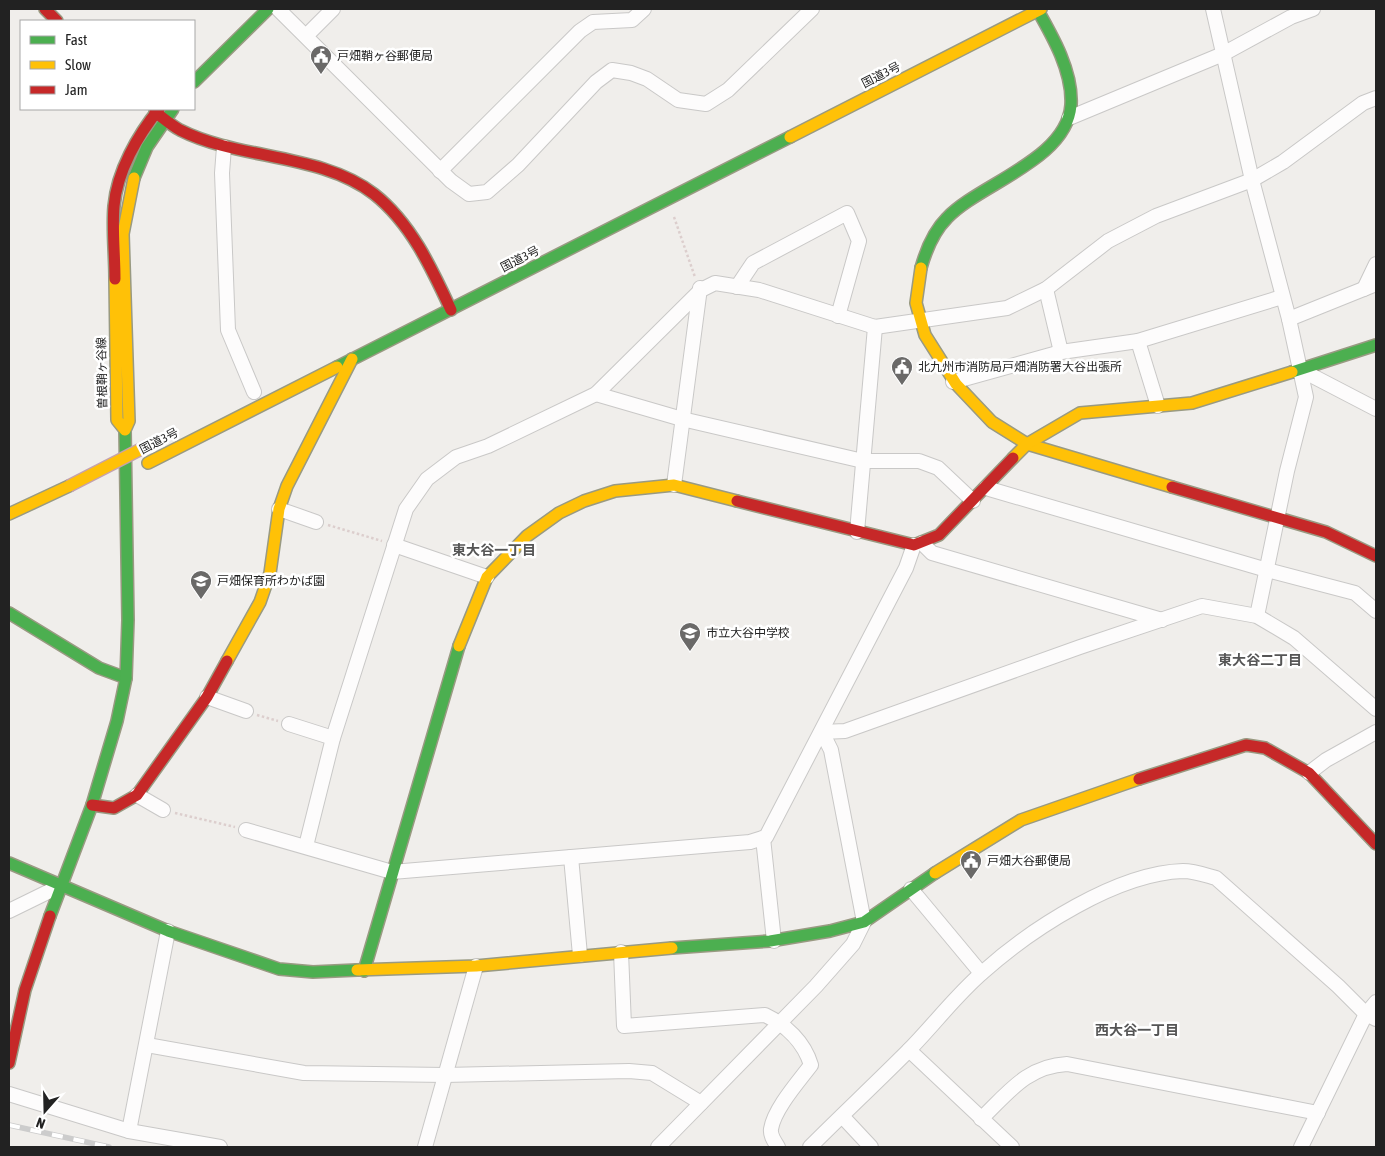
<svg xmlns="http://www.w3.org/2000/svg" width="1385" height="1156" viewBox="0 0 1385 1156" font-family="'Asap Condensed','Noto Sans JP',sans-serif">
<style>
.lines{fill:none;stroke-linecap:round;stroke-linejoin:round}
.street-casing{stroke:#c9c8c7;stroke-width:16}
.fast-casing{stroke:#999a82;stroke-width:14}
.slow-casing{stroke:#999a82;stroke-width:14}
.jam-casing{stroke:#999a82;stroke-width:14}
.path{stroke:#dccecd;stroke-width:2.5;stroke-dasharray:2.5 2.5;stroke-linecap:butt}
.street{stroke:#fdfcfc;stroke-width:14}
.fast{stroke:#4caf50;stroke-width:11}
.slow{stroke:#ffc107;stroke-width:11}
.jam{stroke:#c62828;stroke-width:11}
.rail-casing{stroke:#ccc;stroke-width:5.5}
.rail{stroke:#fff;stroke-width:4;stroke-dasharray:11;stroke-linecap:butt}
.slow-bridge-casing{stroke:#c5a2ac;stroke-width:14;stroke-linecap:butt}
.slow-bridge{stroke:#ffc107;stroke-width:11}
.labels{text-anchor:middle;stroke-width:5;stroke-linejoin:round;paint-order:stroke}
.poi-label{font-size:12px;fill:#222;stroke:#fff;text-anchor:start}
.street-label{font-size:12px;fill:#222;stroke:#fff}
.neighbourhood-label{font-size:14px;font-weight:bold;fill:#555;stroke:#fff}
</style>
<rect width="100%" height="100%" fill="#f0eeeb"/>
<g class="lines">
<g class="street-casing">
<g id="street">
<polyline points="278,9 451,181 469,194 487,192 518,165 596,82 612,70 631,73 647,79 678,100 706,104 728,90 812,9"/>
<polyline points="1213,9 1252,180 1289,319 1306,397 1287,471 1257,616"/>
<polyline points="306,36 333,9"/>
<polyline points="1069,118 1223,54 1291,17 1313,9"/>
<polyline points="224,147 222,173 228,330 254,392"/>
<polyline points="440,171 580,31 593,22 632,20 644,9"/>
<polyline points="737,287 753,263 847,213 859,241 838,316"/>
<polyline points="1046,289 1061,352"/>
<polyline points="1364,289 1376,264"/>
<polyline points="1289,319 1376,284"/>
<polyline points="1138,341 1158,406"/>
<polyline points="1301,370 1376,409"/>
<polyline points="953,382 1061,352 1138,341 1282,297"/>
<polyline points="596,394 682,419 863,461 919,461 938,468 973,501"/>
<polyline points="674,485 700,288"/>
<polyline points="986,488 1267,570 1355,593 1376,611"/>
<polyline points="279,509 316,522"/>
<polyline points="857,532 875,327"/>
<polyline points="922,543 932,553 1162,620"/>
<polyline points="394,545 487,577"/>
<polyline points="207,697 246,711"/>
<polyline points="289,724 333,738"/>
<polyline points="822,732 845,731 1080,647 1202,606 1257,616 1294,638 1376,709"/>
<polyline points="1309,773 1326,760 1376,732"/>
<polyline points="137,795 163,810"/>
<polyline points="246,830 392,872 750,842 766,837 906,568 914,545"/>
<polyline points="763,838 774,941"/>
<polyline points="306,846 333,738 406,509 427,479 456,457 488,446 596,394 701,290 715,283 759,290 875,327 1007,308 1046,289 1108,241 1156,216 1252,180 1283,162 1363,103 1376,98"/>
<polyline points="571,857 580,955"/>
<polyline points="911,889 981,973"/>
<polyline points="9,911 60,886"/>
<path d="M621,952L624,1026L765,1015C786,1025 804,1042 811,1065C799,1081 774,1109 771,1129C770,1136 775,1142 778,1147"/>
<polyline points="147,1045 304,1073 445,1075 629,1071 652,1073 701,1103"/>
<polyline points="909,1050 1012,1147"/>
<polyline points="9,1094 129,1131 220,1147"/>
<polyline points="842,1116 871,1147"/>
<path d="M981,1119C1008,1093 1027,1066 1067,1064L1318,1113"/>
<polyline points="129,1131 168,931"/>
<polyline points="425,1147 476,966"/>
<polyline points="658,1147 816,986 853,944 864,922 831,750 822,732"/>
<path d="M810,1147C842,1115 875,1084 907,1052C933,1026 955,996 983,972C1031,929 1117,873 1183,871C1194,871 1205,875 1216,878L1338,986L1366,1014L1376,1019"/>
<polyline points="1301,1147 1366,1014 1376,1002"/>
</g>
</g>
<g class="fast-casing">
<g id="fast">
<polyline points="194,82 268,9"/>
<polyline points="134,178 147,147 173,109"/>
<path d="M921,268C926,250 933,232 947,218C979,184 1067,160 1071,105C1073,72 1053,37 1037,9"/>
<polyline points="337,367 790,137"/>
<polyline points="1292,372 1376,345"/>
<polyline points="9,613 99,668 126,678"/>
<polyline points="9,863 168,931 279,969 313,972 357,970"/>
<polyline points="50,916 92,805 117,721 126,678 128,620 125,430"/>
<polyline points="672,948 770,941 830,931 864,922 935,873"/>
<polyline points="364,971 459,646"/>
</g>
</g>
<g class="slow-casing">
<g id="slow">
<polyline points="790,137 1041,9"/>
<polyline points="921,268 916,303 925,335 956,384 992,422 1027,444 1172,487"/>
<polyline points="115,279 117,420 125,430 129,421 123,234 134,178"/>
<polyline points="1013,458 1027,444 1080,413 1192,403 1292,372"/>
<polyline points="148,463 337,367"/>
<polyline points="9,514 69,486"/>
<polyline points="459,646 487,577 527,536 559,513 584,501 615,491 674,485 737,501"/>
<polyline points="227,661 260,602 270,573 279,509 287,486 352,359"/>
<polyline points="935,873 1021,820 1139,779"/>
<polyline points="357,970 476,966 672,948"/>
</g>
</g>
<g class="jam-casing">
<g id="jam">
<polyline points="45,9 57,21"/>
<path d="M155,112C163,118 171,125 180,130C239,160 321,153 374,194C411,223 432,269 451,310"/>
<path d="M115,279C115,255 112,229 114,206C117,171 138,135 159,109"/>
<polyline points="1172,487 1326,532 1376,556"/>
<polyline points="737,501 914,545 939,535 1013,458"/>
<polyline points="1139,779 1246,745 1265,748 1309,773 1376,844"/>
<polyline points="92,805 114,808 137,795 207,697 227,661"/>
<polyline points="9,1063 25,990 50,916"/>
</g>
</g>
<g class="path">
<polyline points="674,217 695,277"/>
<polyline points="328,525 382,541"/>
<polyline points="257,715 278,721"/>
<polyline points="175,813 235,827"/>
</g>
<use href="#street" class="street"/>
<use href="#fast" class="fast"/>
<use href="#slow" class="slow"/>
<use href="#jam" class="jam"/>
<g class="rail-casing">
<polyline id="rail" points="9,1125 109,1147"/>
</g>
<use href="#rail" class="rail"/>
<g class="slow-bridge-casing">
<polyline id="slow-bridge" points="69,486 149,445"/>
</g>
<use href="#slow-bridge" class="slow-bridge"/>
</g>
<defs>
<g id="civic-pin" transform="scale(1.125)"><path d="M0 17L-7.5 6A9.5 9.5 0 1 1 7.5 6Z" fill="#6a6968" stroke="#fff"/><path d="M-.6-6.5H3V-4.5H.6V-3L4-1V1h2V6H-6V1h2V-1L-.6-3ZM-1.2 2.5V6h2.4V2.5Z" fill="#fff"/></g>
<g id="school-pin" transform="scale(1.125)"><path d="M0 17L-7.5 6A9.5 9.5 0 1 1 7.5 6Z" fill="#6a6968" stroke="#fff"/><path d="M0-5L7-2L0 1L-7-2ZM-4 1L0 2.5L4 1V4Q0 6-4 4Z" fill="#fff"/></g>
</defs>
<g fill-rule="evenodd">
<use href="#civic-pin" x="321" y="56"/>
<use href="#civic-pin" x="902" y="367"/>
<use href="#school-pin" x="201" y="581"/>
<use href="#school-pin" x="690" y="633"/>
<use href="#civic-pin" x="971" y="861"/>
</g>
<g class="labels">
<g class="poi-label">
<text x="337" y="60">戸畑鞘ヶ谷郵便局</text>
<text x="918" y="371">北九州市消防局戸畑消防署大谷出張所</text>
<text x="217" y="585">戸畑保育所わかば園</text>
<text x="706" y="637">市立大谷中学校</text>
<text x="987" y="865">戸畑大谷郵便局</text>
</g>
<g class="street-label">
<text transform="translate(881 75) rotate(-27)" y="4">国道3号</text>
<text transform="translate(520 259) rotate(-27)" y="4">国道3号</text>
<text transform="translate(102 373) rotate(-91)" y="4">曽根鞘ヶ谷線</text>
<text transform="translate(159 441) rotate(-27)" y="4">国道3号</text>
</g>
<g class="neighbourhood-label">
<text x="494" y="555">東大谷一丁目</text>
<text x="1260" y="665">東大谷二丁目</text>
<text x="1137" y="1035">西大谷一丁目</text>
</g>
</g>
<rect width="1385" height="1156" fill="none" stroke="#222222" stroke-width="20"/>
<rect x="20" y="20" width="175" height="90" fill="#ffffff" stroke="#a7a7a7"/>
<rect x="30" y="36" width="25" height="8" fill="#4caf50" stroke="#a7a7a7"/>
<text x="65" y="45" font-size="15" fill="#222222">Fast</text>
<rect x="30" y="61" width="25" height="8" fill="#ffc107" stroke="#a7a7a7"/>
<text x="65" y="70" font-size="15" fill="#222222">Slow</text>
<rect x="30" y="86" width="25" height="8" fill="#c62828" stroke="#a7a7a7"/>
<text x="65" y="95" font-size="15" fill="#222222">Jam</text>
<g transform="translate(45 1111) rotate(200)" stroke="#ffffff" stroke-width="4" paint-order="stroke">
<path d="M0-4L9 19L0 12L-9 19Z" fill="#222222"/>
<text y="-8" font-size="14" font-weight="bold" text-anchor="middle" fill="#222222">N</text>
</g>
</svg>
